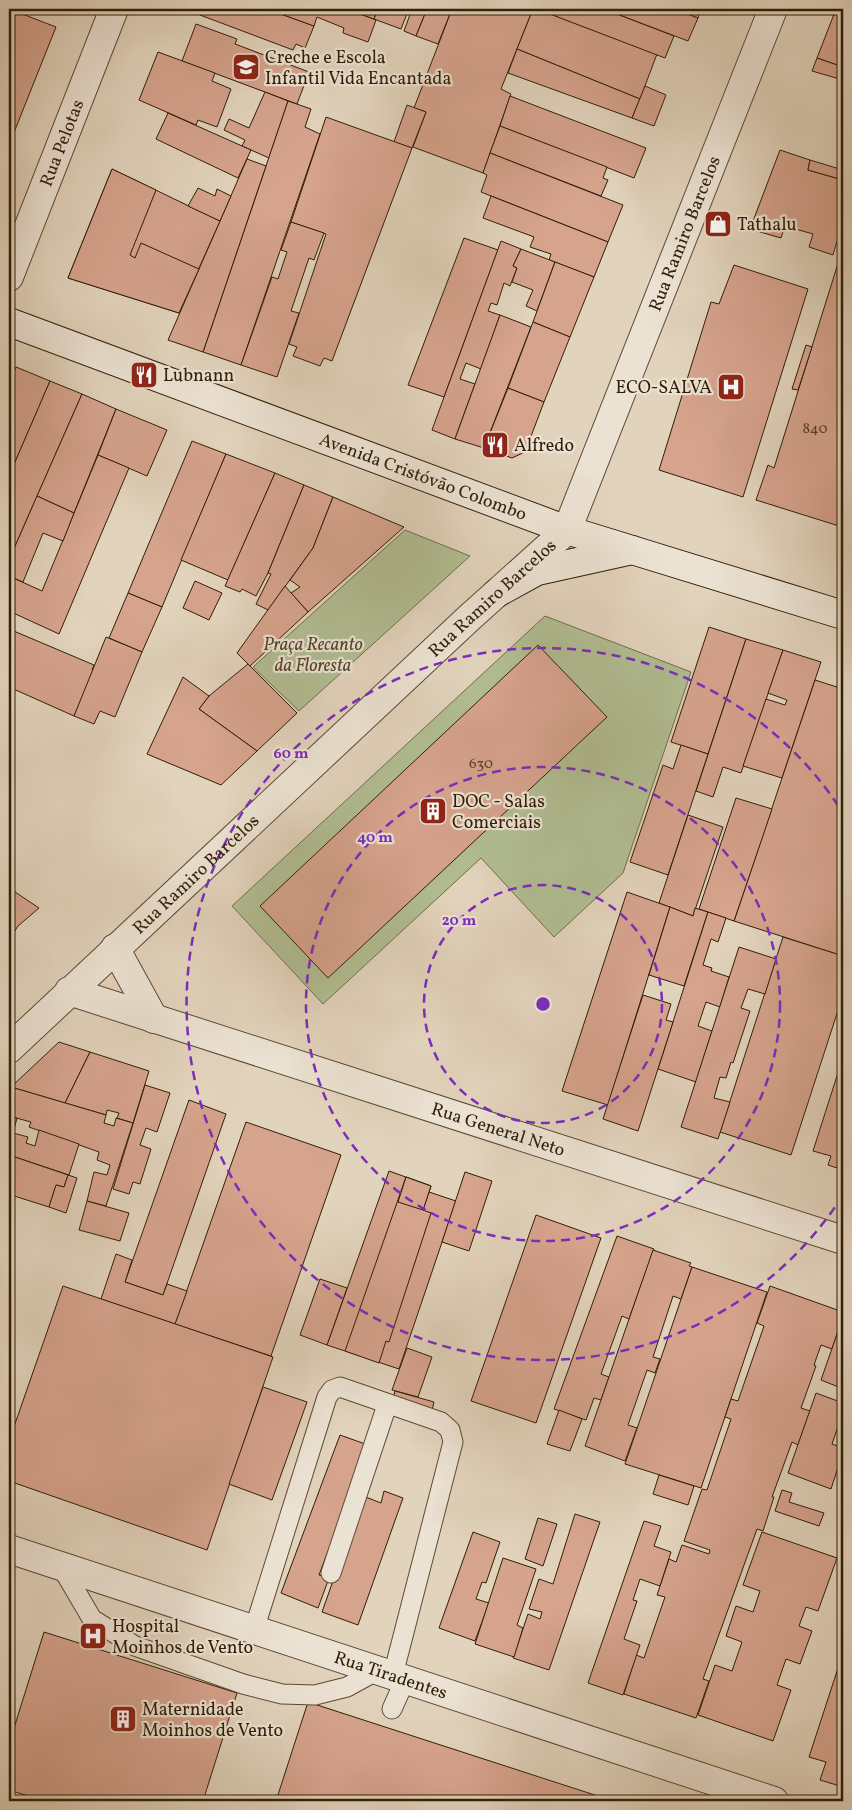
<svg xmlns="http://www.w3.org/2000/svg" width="852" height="1810" viewBox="0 0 852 1810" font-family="Vollkorn,serif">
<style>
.green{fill:#b1bd92;stroke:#706e4c}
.building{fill:#d6a38d;stroke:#301e05}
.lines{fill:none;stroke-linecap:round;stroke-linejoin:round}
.service-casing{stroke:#5c4b33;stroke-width:21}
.minor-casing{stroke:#5c4b33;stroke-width:30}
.tertiary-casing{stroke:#5c4b33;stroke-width:30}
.secondary-casing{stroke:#301e05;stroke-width:30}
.service{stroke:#ece2d3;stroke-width:19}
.minor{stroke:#ece2d3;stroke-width:28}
.tertiary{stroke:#ece2d3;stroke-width:28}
.secondary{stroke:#ece2d3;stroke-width:28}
.ring{fill:none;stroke:#7b2cbf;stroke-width:2.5;stroke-dasharray:9 6}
.labels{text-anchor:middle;stroke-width:4.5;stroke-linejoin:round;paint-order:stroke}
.number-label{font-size:15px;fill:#5a3f27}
.poi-label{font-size:18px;fill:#301e05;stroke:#ece2d3;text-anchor:start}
.street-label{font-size:18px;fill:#301e05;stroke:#ece2d3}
.park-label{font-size:18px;font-style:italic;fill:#504628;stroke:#ece2d3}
.centre{fill:#7b2cbf;stroke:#ece2d3;stroke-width:2.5}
.ring-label{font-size:15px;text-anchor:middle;font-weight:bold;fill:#7b2cbf;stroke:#ece2d3;stroke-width:4.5;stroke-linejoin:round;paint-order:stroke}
</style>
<rect width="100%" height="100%" fill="#e2d3bc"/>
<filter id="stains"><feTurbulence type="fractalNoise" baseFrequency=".004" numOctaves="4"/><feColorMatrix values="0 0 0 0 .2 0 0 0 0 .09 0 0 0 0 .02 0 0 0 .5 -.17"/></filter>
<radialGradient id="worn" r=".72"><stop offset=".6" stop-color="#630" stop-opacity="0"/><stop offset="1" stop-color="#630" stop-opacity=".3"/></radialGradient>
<g class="green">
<polygon points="405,530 470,556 299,711 253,667"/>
<polygon points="545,616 691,672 623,873 554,937 481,858 323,1004 232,906"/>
</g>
<g class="building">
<polygon points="184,9 267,9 314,26 305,48 296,44 293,50"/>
<polygon points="267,9 347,9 376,20 368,42 343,33 344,28 317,17 314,26"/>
<polygon points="347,9 378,9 374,19"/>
<polygon points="378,9 403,9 408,11 401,29 374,19"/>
<polygon points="412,9 427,9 416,36 404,31"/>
<polygon points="427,9 452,9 438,44 416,36"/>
<polygon points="452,9 533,9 501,89 511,94 483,173 413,147 426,112 414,108"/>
<polygon points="533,9 537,9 657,54 640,99 517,49"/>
<polygon points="552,9 604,9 674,36 665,58 550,14"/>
<polygon points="604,9 675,9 698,18 688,41"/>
<polygon points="675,9 701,9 698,18"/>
<polygon points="836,9 843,9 843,67 817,58"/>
<polygon points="12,10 56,27 9,145 9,17"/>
<polygon points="196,24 237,39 235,44 309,72 297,104 182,61"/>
<polygon points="517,49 640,99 632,118 508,73"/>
<polygon points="158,52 215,73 212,81 231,89 217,127 198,120 196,125 139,100"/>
<polygon points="817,58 843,67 843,80 812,71"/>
<polygon points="645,86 666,95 654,126 632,118"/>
<polygon points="265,92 288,101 269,158 242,146 245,140 224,130 229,119 249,128"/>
<polygon points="510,96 646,148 634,178 500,126"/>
<polygon points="288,101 311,109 305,127 320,134 241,365 203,352"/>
<polygon points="407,105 426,112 412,148 394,142"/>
<polygon points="168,113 251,150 238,178 156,139"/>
<polygon points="326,117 412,148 332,361 324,358 320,366 293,356 297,347 289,344 326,234 291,222"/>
<polygon points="500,126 607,167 603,178 608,180 601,196 490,153"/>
<polygon points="780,150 810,160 808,170 843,180 843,243 837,241 833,255 809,247 813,234 785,226 781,238 750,229"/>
<polygon points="490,153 623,205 608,242 481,192 487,175 483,173"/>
<polygon points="247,159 266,166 203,352 168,340"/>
<polygon points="810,160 843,170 843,180 808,170"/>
<polygon points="112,169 220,221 179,313 68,278"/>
<polygon points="112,169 156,190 130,255 135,258 141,243 199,269 179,313 68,278"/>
<polygon points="198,188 215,196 217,189 231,196 220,221 188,206"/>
<polygon points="491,196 608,242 594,277 549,260 551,254 530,247 534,237 483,218"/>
<polygon points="291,222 324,233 314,260 309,258 291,311 299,313 277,377 241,365 272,277 278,279 287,252 281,250"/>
<polygon points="464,238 498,250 444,397 408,385"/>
<polygon points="501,241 521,249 513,266 517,268 510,286 504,283 497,305 491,303 488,311 500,315 481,369 466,363 460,379 475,384 455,439 432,430"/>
<polygon points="521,249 555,262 537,311 526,306 533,290 512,282 517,268 513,266"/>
<polygon points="840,257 843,258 843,480 841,488 843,489 843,512 839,526 756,500 768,465 774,468"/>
<polygon points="555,262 594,277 570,337 533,322"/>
<polygon points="734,265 808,289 743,497 659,470 711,302 719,304"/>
<polygon points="500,315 531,327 484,448 455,439"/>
<polygon points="533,322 570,337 544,402 508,388"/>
<polygon points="806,345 812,347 798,390 792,389"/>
<polygon points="16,367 50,381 9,476 9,384"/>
<polygon points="50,381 82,394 9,560 9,476"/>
<polygon points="508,388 544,402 525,452 512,458 484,448"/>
<polygon points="82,394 116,409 74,513 37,496"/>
<polygon points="116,409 167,430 147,476 98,455"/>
<polygon points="192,441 226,454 162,607 128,593"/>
<polygon points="226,454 275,473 228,580 181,560"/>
<polygon points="98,455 129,468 59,634 9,611 9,576 42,591"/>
<polygon points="275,473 304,485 268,573 256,596 242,589 240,592 225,586"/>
<polygon points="304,485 333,497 313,548 268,610 256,604 271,574 268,573"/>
<polygon points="37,496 74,513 63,541 43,533 23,582 9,576 9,560"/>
<polygon points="333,497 404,527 308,612 291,593 300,587 290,580 313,548"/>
<polygon points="195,581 222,593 209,620 183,608"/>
<polygon points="285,586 308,612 250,666 237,653"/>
<polygon points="128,593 162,607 142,652 109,638"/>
<polygon points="709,627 746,639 708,754 671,742"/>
<polygon points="9,629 94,665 92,670 94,670 74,716 9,687"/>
<polygon points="106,637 142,652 115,717 100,711 94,724 74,716"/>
<polygon points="746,639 783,650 741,773 723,767 713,797 696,791"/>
<polygon points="538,645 607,717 328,978 260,906"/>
<polygon points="783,650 821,662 782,778 743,766 766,699 785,705 787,700 768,693"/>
<polygon points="248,664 297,713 257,751 199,709 209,696"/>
<polygon points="183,677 209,696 199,709 257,751 221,785 147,754"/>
<polygon points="815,680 843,689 843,956 734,921"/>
<polygon points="681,745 708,754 668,875 630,862 663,765 673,769"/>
<polygon points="736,798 772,809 734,921 699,909"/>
<polygon points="688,815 723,827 693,916 659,903"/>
<polygon points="9,888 39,908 18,926 9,940"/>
<polygon points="627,892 670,907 608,1105 562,1091"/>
<polygon points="670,907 693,916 695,908 708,912 684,986 649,975"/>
<polygon points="708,912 726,918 718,942 711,939 703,965 712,968 711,971 729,977 720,1007 706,1002 698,1026 712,1031 696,1082 658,1069"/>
<polygon points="783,937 843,956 843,995 791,1155 720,1132"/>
<polygon points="739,947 776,959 765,994 748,989 741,1008 750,1011 733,1063 731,1062 726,1078 720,1077 714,1098 730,1102 718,1139 681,1127"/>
<polygon points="643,995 671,1004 666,1020 673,1022 638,1131 603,1119"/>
<polygon points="59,1042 90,1052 65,1103 11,1087"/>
<polygon points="90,1052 149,1071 133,1123 117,1118 119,1113 107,1110 106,1115 65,1103"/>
<polygon points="843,1057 843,1170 828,1165 831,1156 813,1151"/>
<polygon points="145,1085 170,1093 157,1132 146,1128 140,1145 151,1149 140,1184 133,1182 129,1194 113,1189"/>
<polygon points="11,1087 106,1115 104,1123 114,1126 116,1118 133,1123 106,1206 87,1201 94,1172 107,1175 110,1165 97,1160 99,1152 29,1127 31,1122 9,1116 9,1089"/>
<polygon points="189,1100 226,1114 163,1295 125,1282"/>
<polygon points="9,1116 17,1118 13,1133 28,1137 26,1143 35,1146 39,1130 79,1144 69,1175 9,1155"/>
<polygon points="246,1122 341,1155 271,1356 175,1324"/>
<polygon points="9,1155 68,1175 64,1187 56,1185 49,1207 11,1195 15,1183 9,1181"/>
<polygon points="389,1171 431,1186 429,1192 456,1201 399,1369 327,1345"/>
<polygon points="465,1172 492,1181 469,1251 442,1242"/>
<polygon points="68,1175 77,1178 66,1213 49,1207 56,1185 64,1187"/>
<polygon points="406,1177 431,1186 423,1210 431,1213 389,1342 386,1341 379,1363 345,1351"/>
<polygon points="406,1177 431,1186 423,1210 398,1202"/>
<polygon points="87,1201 129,1213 120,1241 79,1230"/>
<polygon points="536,1215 601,1238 536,1423 471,1401"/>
<polygon points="617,1236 654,1249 629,1319 622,1316 601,1374 609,1377 601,1400 594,1398 586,1420 554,1409"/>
<polygon points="653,1250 691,1263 689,1266 692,1267 681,1299 673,1296 653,1357 660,1359 655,1373 647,1370 628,1425 637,1428 625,1461 585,1446"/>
<polygon points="116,1254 132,1260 125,1282 163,1295 167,1284 187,1291 175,1324 101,1299"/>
<polygon points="692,1267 767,1292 701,1488 625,1464"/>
<polygon points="320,1279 347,1288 327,1345 300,1335"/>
<polygon points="63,1286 273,1357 207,1550 9,1481 9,1441"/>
<polygon points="770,1286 843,1312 843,1316 832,1349 821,1345 814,1365 816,1366 801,1408 810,1411 798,1445 792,1442 772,1497 774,1497 763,1531 757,1529 703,1679 709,1681 696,1718 624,1694 636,1655 644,1658 665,1597 657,1595 669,1559 676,1562 682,1545 709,1554 710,1550 684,1541 702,1489 707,1490 731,1419 725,1417 731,1399 738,1401 764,1326 757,1323"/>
<polygon points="843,1317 843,1382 841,1388 821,1380"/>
<polygon points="407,1348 432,1357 418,1397 392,1390"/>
<polygon points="263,1387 307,1402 272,1500 229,1484"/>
<polygon points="395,1391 434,1402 431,1415 392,1403"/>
<polygon points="816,1393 843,1403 843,1412 832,1444 843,1448 843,1452 831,1489 788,1473"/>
<polygon points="559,1410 582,1419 570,1451 547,1444"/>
<polygon points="340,1435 368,1445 319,1575 329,1578 318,1608 281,1593"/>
<polygon points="659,1475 694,1486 688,1505 653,1494"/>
<polygon points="782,1490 792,1493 789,1502 824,1513 819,1526 775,1511"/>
<polygon points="384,1491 403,1498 358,1625 322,1612 363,1496 381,1503"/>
<polygon points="575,1514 600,1522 549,1670 513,1658 528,1614 540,1619 542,1612 529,1609 539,1579 553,1584"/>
<polygon points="538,1518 557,1524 543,1566 525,1559"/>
<polygon points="644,1521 661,1526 654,1546 671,1552 660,1586 640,1579 633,1600 637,1601 624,1639 640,1645 623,1695 588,1683"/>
<polygon points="473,1532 500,1542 486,1583 482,1582 476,1599 489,1603 475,1641 439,1628"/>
<polygon points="762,1532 837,1558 818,1611 806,1607 799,1626 812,1631 800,1664 786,1659 777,1685 791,1690 773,1741 698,1715 715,1665 732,1671 742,1642 726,1636 736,1606 753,1612 760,1591 743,1585"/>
<polygon points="503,1558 536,1569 517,1625 523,1628 514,1657 475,1644"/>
<polygon points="44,1632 237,1693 203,1801 45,1801 9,1790 9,1744"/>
<polygon points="839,1665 843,1666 843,1775 840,1786 820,1780 826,1762 809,1757"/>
<polygon points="308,1702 604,1798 603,1801 276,1801"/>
</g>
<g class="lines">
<g class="service-casing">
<g id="service">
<polyline points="61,1566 92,1619 135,1646 243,1684 282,1694 315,1695 347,1687 378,1670"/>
<polyline points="331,1573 387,1405"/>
<polyline points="254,1630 327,1397 332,1390 340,1387 441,1422 450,1430 453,1442 393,1675"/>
<polyline points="392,1709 405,1680"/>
</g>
</g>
<g class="minor-casing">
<g id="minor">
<path id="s1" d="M9,277L114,9"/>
<path id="s2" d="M9,1549L774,1801"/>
</g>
</g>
<g class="tertiary-casing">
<g id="tertiary">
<polyline points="115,948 154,1019"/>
<path id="s3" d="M69,991L843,1240"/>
<path id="s4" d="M9,1049L469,618L567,530L773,9"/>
</g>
</g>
<g class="secondary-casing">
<g id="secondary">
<path id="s5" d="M9,322L567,530L843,615"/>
<polyline points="497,593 537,571 632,550"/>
</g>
</g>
<use href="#service" class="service"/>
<use href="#minor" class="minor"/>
<use href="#tertiary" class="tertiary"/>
<use href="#secondary" class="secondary"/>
</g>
<g class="ring">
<circle cx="543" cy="1004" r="119"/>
<circle cx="543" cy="1004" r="237"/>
<path d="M843 1195A356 356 0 1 1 843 813"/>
</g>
<defs>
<g id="school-square" transform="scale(1.4375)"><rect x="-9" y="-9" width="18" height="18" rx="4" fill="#8f2418" stroke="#ece2d3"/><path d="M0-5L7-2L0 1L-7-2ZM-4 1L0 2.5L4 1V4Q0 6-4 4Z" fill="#fff"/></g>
<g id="shop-square" transform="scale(1.4375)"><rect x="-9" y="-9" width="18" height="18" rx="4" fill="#8f2418" stroke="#ece2d3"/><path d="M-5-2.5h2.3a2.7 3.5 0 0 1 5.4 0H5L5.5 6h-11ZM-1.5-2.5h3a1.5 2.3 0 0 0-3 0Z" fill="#fff"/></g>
<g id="restaurant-square" transform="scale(1.4375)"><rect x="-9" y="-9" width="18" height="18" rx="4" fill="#8f2418" stroke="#ece2d3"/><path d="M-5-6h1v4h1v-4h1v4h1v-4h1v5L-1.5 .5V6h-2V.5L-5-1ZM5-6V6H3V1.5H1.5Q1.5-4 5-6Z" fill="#fff"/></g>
<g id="hospital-square" transform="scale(1.4375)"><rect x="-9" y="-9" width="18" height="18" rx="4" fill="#8f2418" stroke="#ece2d3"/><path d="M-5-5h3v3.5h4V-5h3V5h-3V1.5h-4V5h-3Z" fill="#fff"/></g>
<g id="building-square" transform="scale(1.4375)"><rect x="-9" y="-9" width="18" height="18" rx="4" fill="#8f2418" stroke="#ece2d3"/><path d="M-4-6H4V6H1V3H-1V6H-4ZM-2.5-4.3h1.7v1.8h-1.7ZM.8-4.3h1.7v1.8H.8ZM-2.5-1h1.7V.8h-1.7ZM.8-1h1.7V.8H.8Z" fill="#fff"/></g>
</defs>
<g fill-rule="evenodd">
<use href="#school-square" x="246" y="67"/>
<use href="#shop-square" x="718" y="224"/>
<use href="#restaurant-square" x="144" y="375"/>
<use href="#hospital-square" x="731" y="387"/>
<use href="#restaurant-square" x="495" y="445"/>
<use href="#building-square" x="433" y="811"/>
<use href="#hospital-square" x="93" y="1636"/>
<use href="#building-square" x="123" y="1719"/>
</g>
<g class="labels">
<g class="number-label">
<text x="815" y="433">840</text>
<text x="481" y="768">630</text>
</g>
<g class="poi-label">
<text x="265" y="63">Creche e Escola<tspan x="265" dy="21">Infantil Vida Encantada</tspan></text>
<text x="737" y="230">Tathalu</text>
<text x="163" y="381">Lubnann</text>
<text x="712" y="393" text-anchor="end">ECO-SALVA</text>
<text x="514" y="451">Alfredo</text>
<text x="452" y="807">DOC - Salas<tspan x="452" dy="21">Comerciais</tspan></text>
<text x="112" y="1632">Hospital<tspan x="112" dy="21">Moinhos de Vento</tspan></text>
<text x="142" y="1715">Maternidade<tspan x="142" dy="21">Moinhos de Vento</tspan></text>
</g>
<g class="street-label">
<text dy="6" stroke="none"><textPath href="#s1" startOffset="144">Rua Pelotas</textPath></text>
<text dy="6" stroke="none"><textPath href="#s4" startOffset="1081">Rua Ramiro Barcelos</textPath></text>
<text dy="6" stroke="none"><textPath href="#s5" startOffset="442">Avenida Cristóvão Colombo</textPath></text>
<text dy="6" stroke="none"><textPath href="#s4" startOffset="661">Rua Ramiro Barcelos</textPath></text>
<text dy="6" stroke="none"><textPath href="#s4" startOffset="256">Rua Ramiro Barcelos</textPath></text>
<text dy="6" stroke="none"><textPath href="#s3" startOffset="451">Rua General Neto</textPath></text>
<text dy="6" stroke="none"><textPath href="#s2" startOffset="402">Rua Tiradentes</textPath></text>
</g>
<g class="park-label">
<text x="313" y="650">Praça Recanto<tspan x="313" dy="21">da Floresta</tspan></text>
</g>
</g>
<circle cx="543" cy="1004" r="8" class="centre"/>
<g class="ring-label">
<text x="291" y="758">60 m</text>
<text x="375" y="842">40 m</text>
<text x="459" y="925">20 m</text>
</g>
<rect width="852" height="1810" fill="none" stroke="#e2d3bc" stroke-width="30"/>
<rect x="10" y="10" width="832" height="1790" fill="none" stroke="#301e05" stroke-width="2.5"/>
<rect x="15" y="15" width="822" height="1780" fill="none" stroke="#301e05"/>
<rect width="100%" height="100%" filter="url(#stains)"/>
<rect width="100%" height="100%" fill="url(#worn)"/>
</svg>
